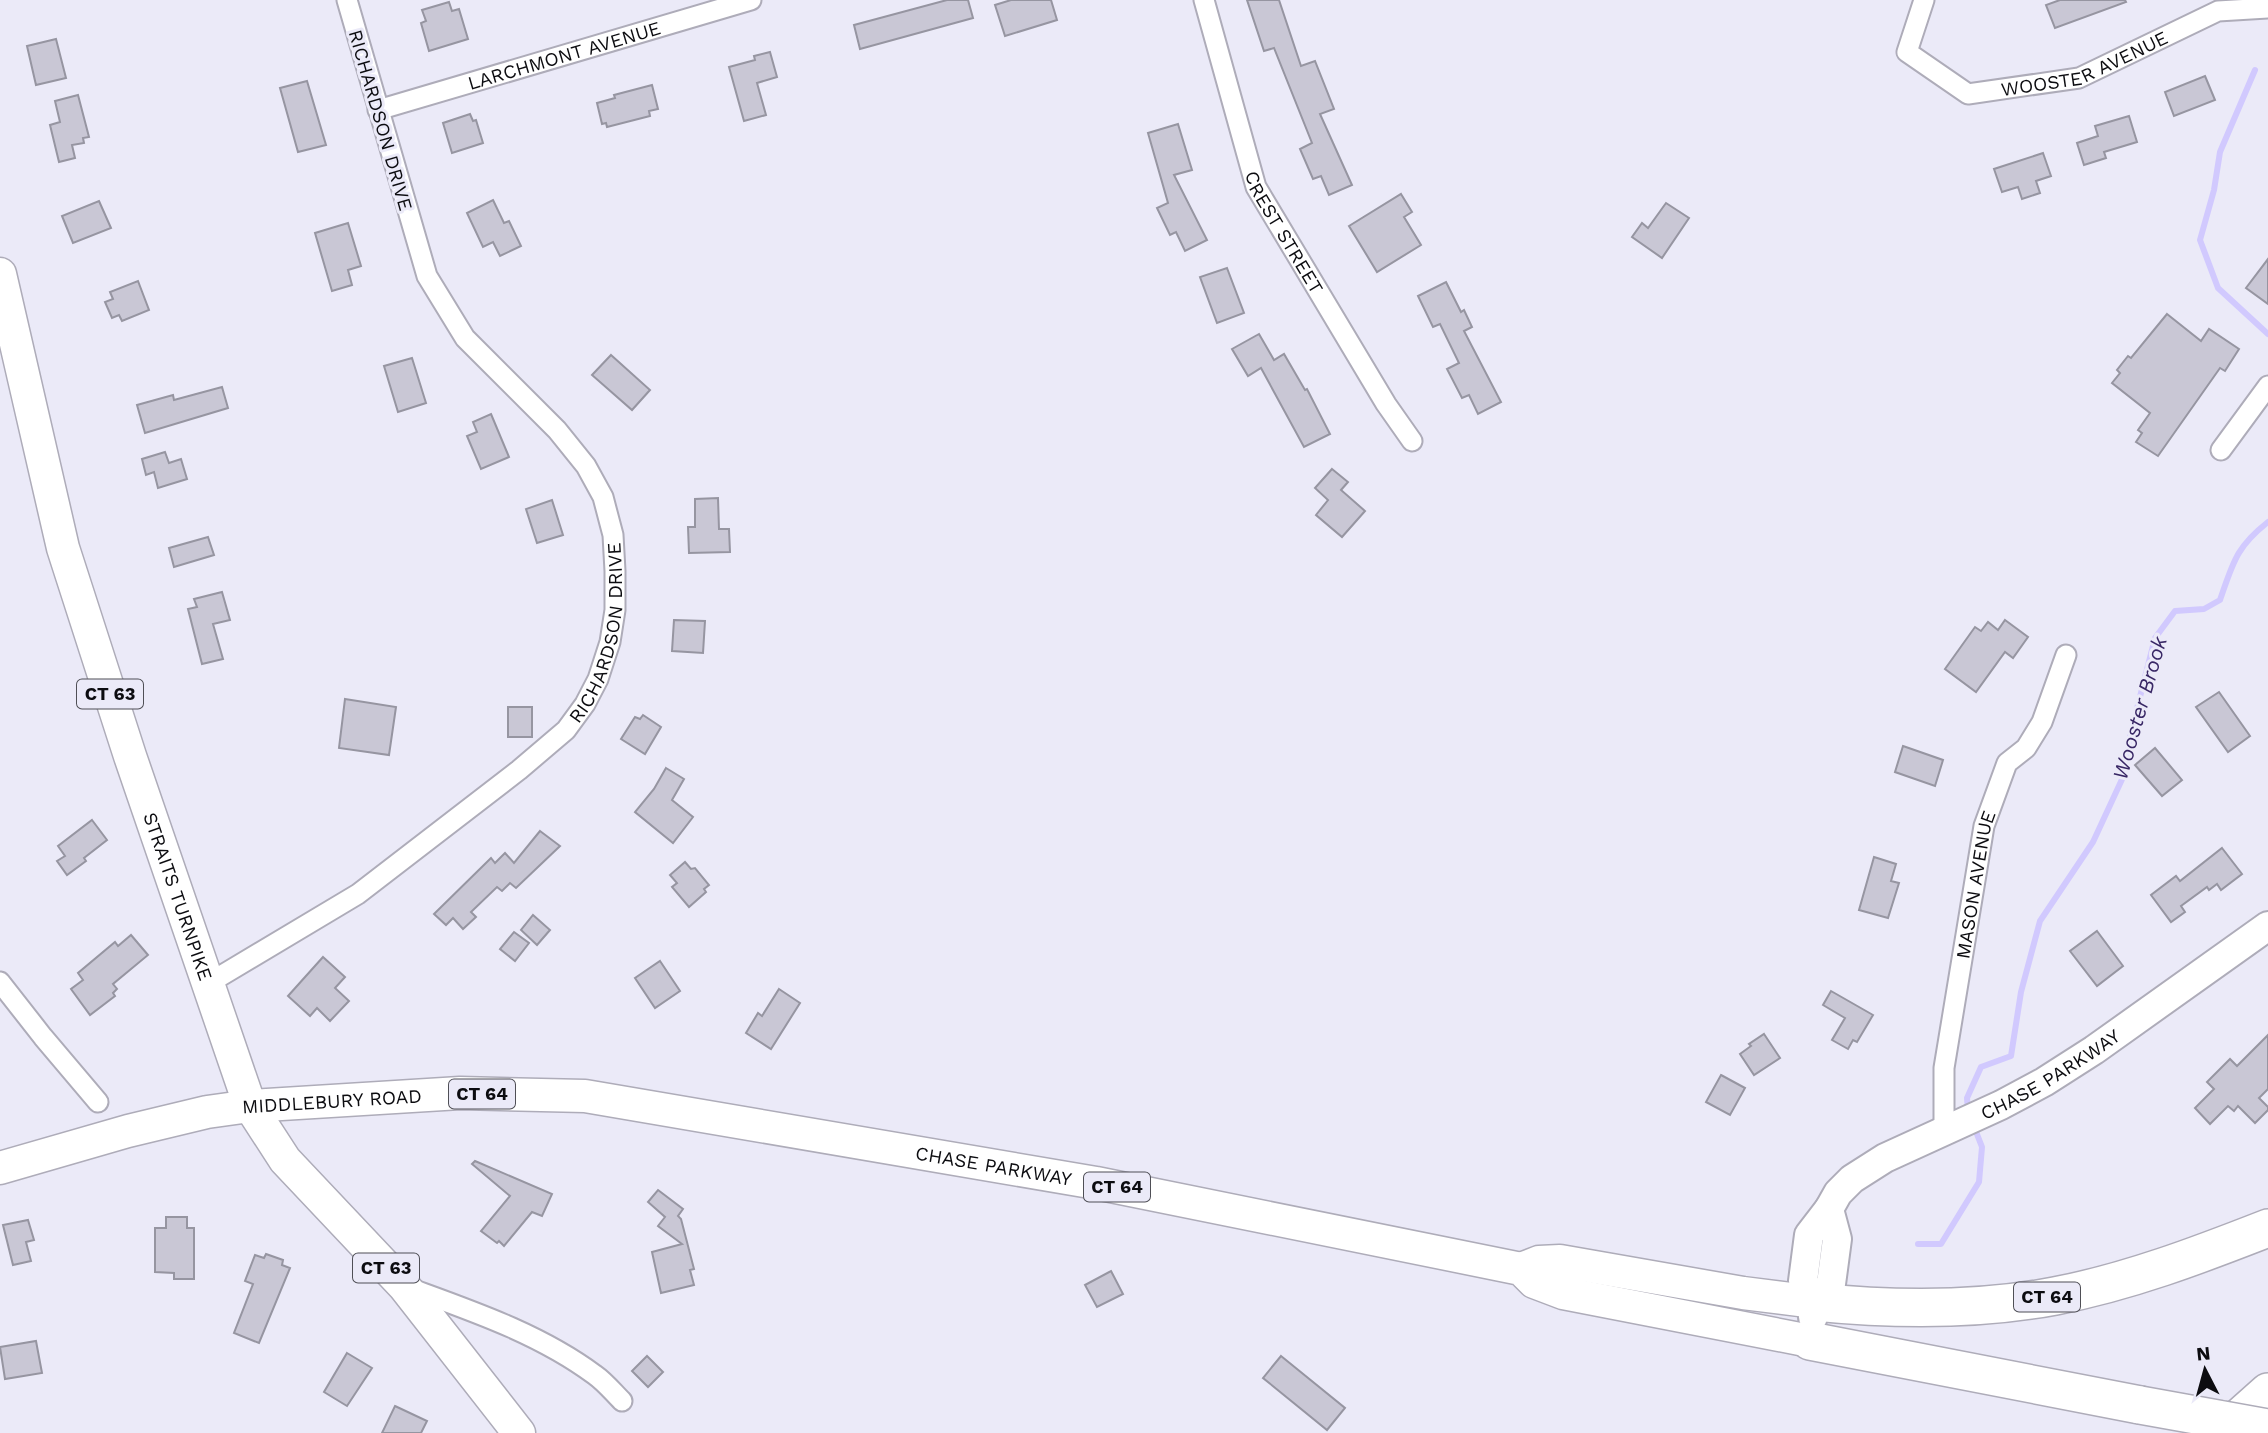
<svg xmlns="http://www.w3.org/2000/svg" width="2268" height="1433" viewBox="0 0 2268 1433" font-family="'Work Sans',sans-serif">
<style>
.lines{fill:none;stroke-linecap:round;stroke-linejoin:round}
.stream{stroke:#d1c9fe;stroke-width:6}
.building{fill:#c9c7d5;stroke:#9695a1;stroke-width:2}
.street-casing{stroke:#aeacb9;stroke-width:23}
.secondary-casing{stroke:#aeacb9;stroke-width:32}
.primary-casing{stroke:#aeacb9;stroke-width:35}
.highway-casing{stroke:#aeacb9;stroke-width:40}
.street{stroke:#fff;stroke-width:19}
.secondary{stroke:#fff;stroke-width:28}
.primary{stroke:#fff;stroke-width:32}
.highway{stroke:#fff;stroke-width:37}
.highway-bridge-casing{stroke:#aeacb9;stroke-width:40;stroke-linecap:butt}
.highway-bridge{stroke:#fff;stroke-width:37}
.labels{text-anchor:middle;stroke-width:6;stroke-linejoin:round;paint-order:stroke}
.shield{fill:#ebeaf8;stroke:#4f4f56;stroke-width:2}
.shield-label{font-size:18px;font-weight:bold;fill:#0c0c10}
.street-label{font-size:19px;fill:#0c0c10;stroke:#ebeaf8}
.water-label{font-size:21px;font-style:italic;fill:#382765;stroke:#ebeaf8}
</style>
<rect width="100%" height="100%" fill="#ebeaf8"/>
<g class="lines">
<g class="stream">
<polyline points="2255,70 2220,152 2214,190 2200,240 2218,288 2268,334"/>
<path d="M1968,1111L1967,1098L1981,1067L2011,1056L2021,992L2040,921L2093,842L2124,775L2130,736L2155,638L2175,611L2204,609L2220,600C2233,563 2236,547 2268,522"/>
<polyline points="1918,1244 1941,1244 1979,1182 1982,1147 1973,1124"/>
</g>
</g>
<g class="building">
<polygon points="947,0 968,0 973,18 860,49 854,25"/>
<polygon points="1011,0 1051,0 1057,20 1005,36 995,5"/>
<polygon points="1247,0 1279,0 1301,66 1315,61 1334,109 1320,114 1352,185 1329,195 1321,176 1313,179 1300,149 1312,143 1274,48 1264,51"/>
<polygon points="2060,0 2125,0 2126,2 2055,28 2046,5"/>
<polygon points="449,2 452,11 459,9 468,39 429,51 421,23 426,21 422,10"/>
<polygon points="56,39 66,78 36,85 27,46"/>
<polygon points="770,52 777,77 757,83 766,115 744,121 729,67 755,60 754,56"/>
<polygon points="2205,76 2215,100 2174,116 2165,92"/>
<polygon points="307,81 326,145 298,152 280,88"/>
<polygon points="652,85 658,109 649,111 650,116 607,127 606,123 602,124 597,103 615,98 614,95"/>
<polygon points="78,95 89,137 83,138 84,143 72,145 75,158 59,162 50,125 60,122 55,101"/>
<polygon points="470,114 473,121 476,120 483,143 452,153 443,123"/>
<polygon points="2129,116 2137,142 2104,152 2106,158 2084,165 2077,143 2098,136 2095,126"/>
<polygon points="1178,124 1192,170 1174,175 1207,240 1185,251 1176,232 1170,235 1157,208 1168,203 1148,133"/>
<polygon points="2043,153 2051,176 2036,181 2040,193 2022,199 2018,187 2002,192 1994,169"/>
<polygon points="1401,194 1412,212 1404,217 1421,245 1377,272 1349,226"/>
<polygon points="493,200 504,223 509,221 521,246 500,256 493,242 483,247 467,213"/>
<polygon points="99,201 111,228 73,243 62,216"/>
<polygon points="1666,203 1689,218 1662,258 1632,237 1642,223 1648,228"/>
<polygon points="348,223 361,266 348,270 352,285 332,291 315,233"/>
<polygon points="2268,259 2268,304 2246,288"/>
<polygon points="1227,268 1244,313 1217,323 1200,277"/>
<polygon points="138,281 149,310 122,321 119,315 112,318 105,302 113,299 110,292"/>
<polygon points="1446,282 1461,312 1464,310 1472,327 1464,331 1501,402 1478,414 1469,395 1462,398 1447,369 1459,363 1440,324 1433,327 1418,296"/>
<polygon points="2167,314 2201,341 2209,329 2239,349 2225,371 2220,368 2158,456 2136,442 2142,433 2138,430 2150,413 2112,383 2120,373 2117,370 2128,356 2131,358"/>
<polygon points="1259,334 1274,360 1284,354 1305,390 1307,389 1330,434 1304,447 1261,368 1248,376 1232,349"/>
<polygon points="611,355 650,390 632,410 592,375"/>
<polygon points="412,358 426,403 398,412 384,366"/>
<polygon points="222,387 228,408 145,433 137,405 173,395 174,400"/>
<polygon points="491,414 509,457 481,469 467,436 477,432 473,422"/>
<polygon points="165,452 169,463 181,459 187,479 158,488 154,472 146,475 142,459"/>
<polygon points="1332,469 1348,482 1341,490 1365,511 1342,537 1316,515 1328,500 1315,488"/>
<polygon points="718,498 719,529 729,529 730,552 689,553 688,527 695,527 695,499"/>
<polygon points="552,500 563,535 537,543 526,509"/>
<polygon points="208,537 214,555 174,567 169,548"/>
<polygon points="222,592 230,620 213,624 223,659 202,664 188,609 197,607 194,599"/>
<polygon points="674,620 705,621 703,653 672,651"/>
<polygon points="2005,620 2028,637 2013,658 2005,652 1976,692 1945,669 1975,627 1981,631 1988,622 1998,630"/>
<polygon points="2219,692 2250,736 2228,752 2196,707"/>
<polygon points="345,699 396,707 389,755 339,748"/>
<rect x="508" y="707" width="24" height="30"/>
<polygon points="643,715 661,727 645,754 621,739 635,717 640,719"/>
<polygon points="1903,746 1943,760 1935,786 1895,772"/>
<polygon points="2155,748 2182,780 2162,796 2135,765"/>
<polygon points="666,768 684,779 672,800 693,817 673,843 635,812 654,789"/>
<polygon points="92,820 107,840 84,858 86,861 67,875 57,861 65,856 58,846"/>
<polygon points="540,831 560,846 516,888 510,883 502,891 497,887 471,912 476,917 463,929 453,918 446,925 434,914 491,858 495,863 505,853 514,863"/>
<polygon points="2222,848 2242,874 2221,890 2217,884 2209,890 2207,887 2181,906 2185,912 2171,922 2151,895 2176,876 2180,881"/>
<polygon points="1874,857 1896,864 1891,881 1899,883 1888,918 1859,910"/>
<polygon points="685,862 691,869 695,868 709,885 704,889 706,892 689,907 672,887 677,883 670,875"/>
<polygon points="533,915 550,930 537,945 521,930"/>
<polygon points="2097,931 2123,966 2097,986 2070,951"/>
<polygon points="514,932 529,943 515,961 500,949"/>
<polygon points="131,935 148,955 113,984 117,989 113,993 115,996 90,1015 71,989 83,980 78,973 115,942 118,946"/>
<polygon points="323,957 345,977 335,988 349,1001 330,1021 317,1008 310,1016 288,996"/>
<polygon points="660,961 680,991 655,1008 635,978"/>
<polygon points="779,989 800,1003 771,1049 746,1033 758,1013 762,1016"/>
<polygon points="1831,991 1873,1015 1857,1042 1853,1040 1848,1049 1832,1040 1845,1018 1823,1005"/>
<polygon points="1764,1034 1780,1058 1754,1075 1740,1054 1751,1046 1749,1044"/>
<polygon points="2268,1035 2268,1089 2259,1098 2268,1107 2268,1110 2255,1123 2238,1106 2234,1111 2228,1106 2210,1124 2195,1108 2214,1089 2207,1082 2230,1059 2237,1066"/>
<polygon points="1721,1075 1745,1088 1730,1115 1706,1102"/>
<polygon points="475,1161 552,1194 542,1216 532,1212 504,1246 499,1241 497,1243 481,1231 510,1196 472,1164"/>
<polygon points="658,1190 683,1209 678,1216 681,1219 694,1269 690,1270 694,1285 661,1293 652,1252 682,1244 658,1226 665,1217 648,1202"/>
<polygon points="166,1217 187,1217 187,1228 194,1228 194,1279 174,1279 174,1273 155,1272 155,1228 166,1228"/>
<polygon points="28,1220 34,1240 26,1242 31,1261 13,1265 3,1225"/>
<polygon points="266,1254 283,1260 282,1265 290,1268 259,1343 234,1333 253,1284 245,1281 255,1255 264,1258"/>
<polygon points="1111,1271 1123,1294 1097,1307 1085,1285"/>
<polygon points="36,1341 42,1373 5,1379 0,1347"/>
<polygon points="347,1353 372,1368 347,1406 324,1392"/>
<polygon points="647,1356 663,1372 648,1387 632,1371"/>
<polygon points="1281,1356 1345,1408 1327,1430 1263,1378"/>
<polygon points="395,1406 427,1421 421,1433 382,1433"/>
</g>
<g class="lines">
<g class="street-casing">
<g id="street">
<path id="s1" d="M1204,0L1256,187L1386,404L1412,441"/>
<path id="s2" d="M1924,0L1907,52L1968,94L2079,78L2218,11L2268,8"/>
<path id="s3" d="M378,110L751,0"/>
<polyline points="2221,450 2268,386"/>
<polyline points="0,982 43,1037 98,1102"/>
<path id="s4" d="M209,983L358,894L519,770L566,730L585,704L598,679L610,642L615,610V571L613,535L603,497L586,466L557,430L465,338L427,276L347,0"/>
<path id="s5" d="M1944,1132V1068L1984,826L2007,763L2026,748L2042,722L2066,655"/>
<path d="M409,1288C472,1311 540,1334 595,1375C605,1382 613,1392 622,1401"/>
</g>
</g>
<g class="secondary-casing">
<g id="secondary">
<path id="s6" d="M1815,1302L1803,1281L1809,1235L1829,1209L1838,1193L1852,1179L1885,1158L2001,1105L2044,1082L2094,1050L2268,926"/>
<polyline points="1813,1317 1815,1302 1831,1284 1837,1239 1829,1209"/>
</g>
</g>
<g class="primary-casing">
<g id="primary">
<path id="s7" d="M0,274L63,548L130,756L250,1106L285,1160L404,1286L519,1433"/>
<path id="s8" d="M0,1168L128,1131L207,1112L250,1106L460,1093L585,1096L1096,1183L1521,1269L1534,1282L1563,1293L1810,1341"/>
<polyline points="1521,1269 1539,1262 1560,1261 1743,1293 1815,1302"/>
</g>
</g>
<g class="highway-casing">
<g id="highway">
<path d="M1815,1302C1895,1310 1976,1311 2055,1296C2128,1282 2199,1255 2268,1228"/>
<polyline points="1810,1341 2140,1405"/>
<polyline points="2222,1433 2268,1392"/>
</g>
</g>
<use href="#street" class="street"/>
<use href="#secondary" class="secondary"/>
<use href="#primary" class="primary"/>
<use href="#highway" class="highway"/>
<g class="highway-bridge-casing">
<polyline id="highway-bridge" points="2140,1405 2268,1428"/>
</g>
<use href="#highway-bridge" class="highway-bridge"/>
</g>
<g class="labels">
<g class="shield">
<rect x="77" y="679.5" width="66" height="29" rx="5"/>
<rect x="449" y="1079.5" width="66" height="29" rx="5"/>
<rect x="1084" y="1172.5" width="66" height="29" rx="5"/>
<rect x="353" y="1253.5" width="66" height="29" rx="5"/>
<rect x="2014" y="1282.5" width="66" height="29" rx="5"/>
</g>
<g class="shield-label">
<text x="110" y="700">CT 63</text>
<text x="482" y="1100">CT 64</text>
<text x="1117" y="1193">CT 64</text>
<text x="386" y="1274">CT 63</text>
<text x="2047" y="1303">CT 64</text>
</g>
<g class="street-label">
<text dy="7" stroke="none"><textPath href="#s3" startOffset="194">LARCHMONT AVENUE</textPath></text>
<text dy="7" stroke="none"><textPath href="#s2" startOffset="250">WOOSTER AVENUE</textPath></text>
<text transform="translate(381 120) rotate(74)" y="7">RICHARDSON DRIVE</text>
<text dy="7" stroke="none"><textPath href="#s1" startOffset="247">CREST STREET</textPath></text>
<text dy="7" stroke="none"><textPath href="#s4" startOffset="544">RICHARDSON DRIVE</textPath></text>
<text dy="7" stroke="none"><textPath href="#s5" startOffset="250">MASON AVENUE</textPath></text>
<text dy="7" stroke="none"><textPath href="#s7" startOffset="648">STRAITS TURNPIKE</textPath></text>
<text dy="7" stroke="none"><textPath href="#s6" startOffset="366">CHASE PARKWAY</textPath></text>
<text dy="7" stroke="none"><textPath href="#s8" startOffset="340">MIDDLEBURY ROAD</textPath></text>
<text dy="7" stroke="none"><textPath href="#s8" startOffset="1008">CHASE PARKWAY</textPath></text>
</g>
<g class="water-label">
<text transform="translate(2140 708) rotate(-74)" y="7">Wooster Brook</text>
</g>
</g>
<g transform="translate(2205 1370) rotate(354)" stroke="#ebeaf8" stroke-width="5" paint-order="stroke">
<path d="M0-5L12 26L0 18L-12 26Z" fill="#0c0c10"/>
<text y="-10" font-size="19" font-weight="bold" text-anchor="middle" fill="#0c0c10">N</text>
</g>
</svg>
